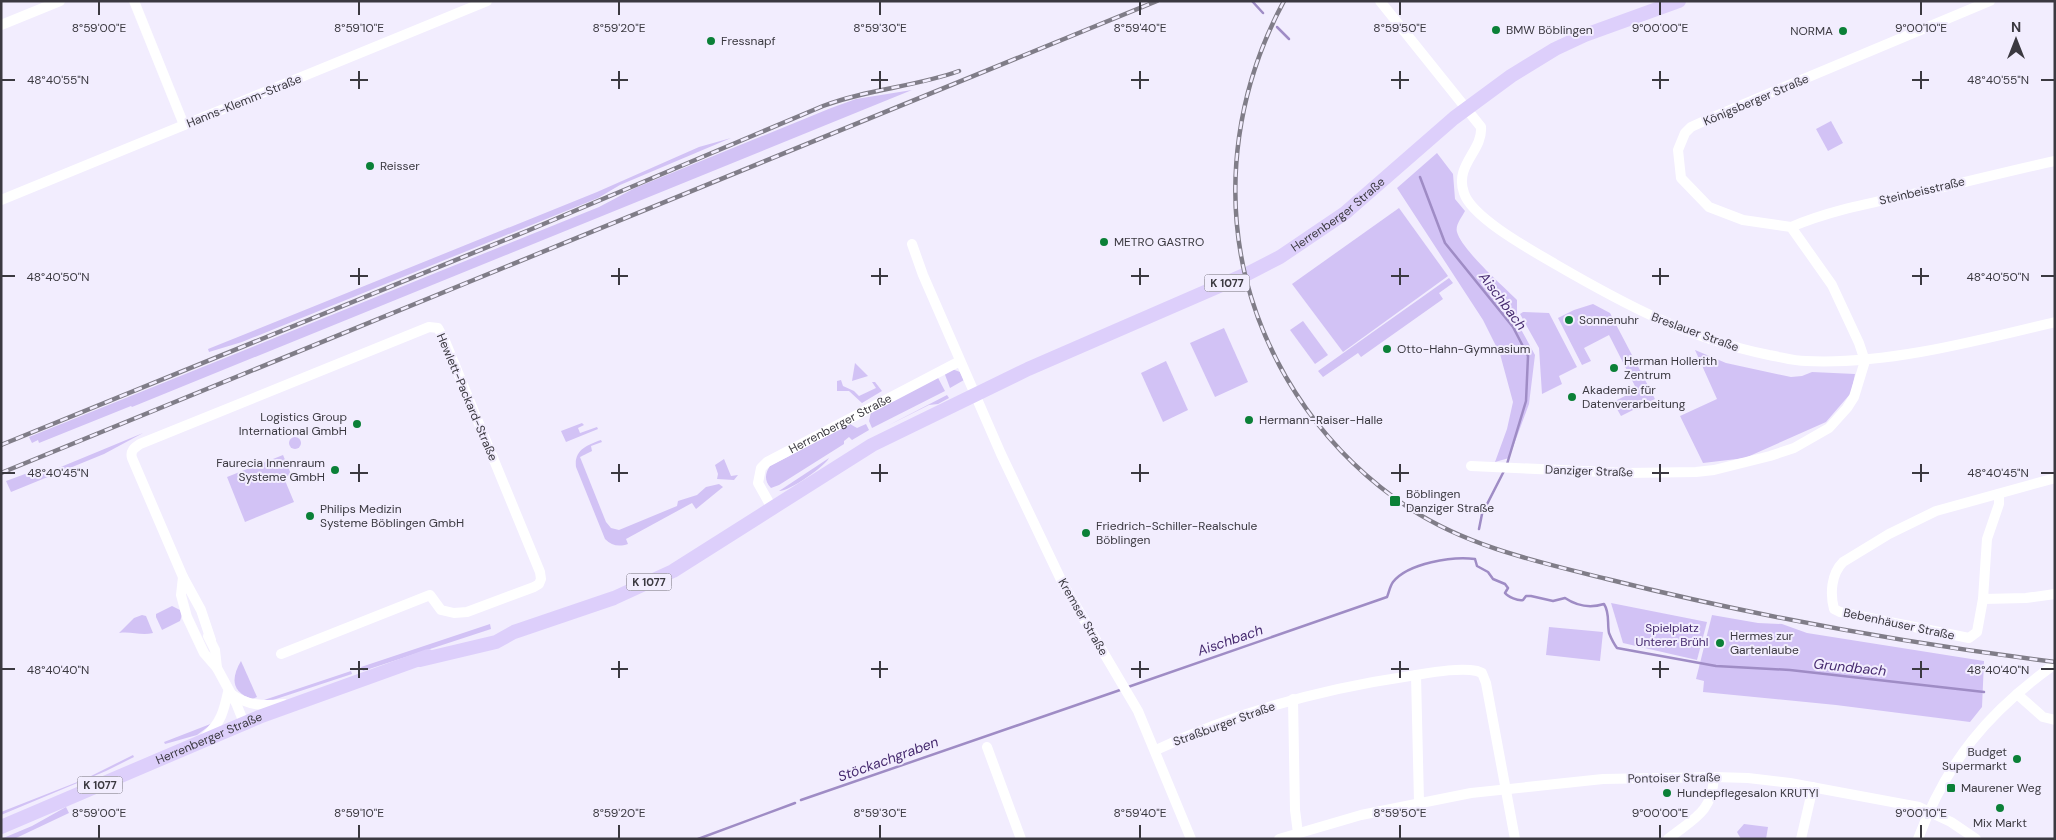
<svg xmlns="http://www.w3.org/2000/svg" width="2056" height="840" viewBox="0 0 2056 840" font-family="'DM Sans',sans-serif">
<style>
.green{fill:#d2c2f5}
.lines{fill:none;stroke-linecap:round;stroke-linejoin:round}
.stream{stroke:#9f8cc5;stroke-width:2.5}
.minor{stroke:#fff;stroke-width:10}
.major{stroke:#ddcffb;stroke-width:14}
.rail-casing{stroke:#807d88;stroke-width:4.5}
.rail{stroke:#f2edfe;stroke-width:2.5;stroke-dasharray:8;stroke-linecap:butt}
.ticks{fill:none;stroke:#3b3940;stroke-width:2}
.poi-dot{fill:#0b8037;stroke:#f2edfe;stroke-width:2}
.labels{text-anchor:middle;stroke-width:4;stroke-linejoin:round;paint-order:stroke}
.shield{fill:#f2edfe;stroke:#726f79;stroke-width:1}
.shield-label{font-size:11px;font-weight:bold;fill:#3b3940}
.poi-label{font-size:12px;fill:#3b3940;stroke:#f2edfe;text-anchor:start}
.street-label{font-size:12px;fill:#3b3940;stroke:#f2edfe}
.park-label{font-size:12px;fill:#44286d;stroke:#f2edfe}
.water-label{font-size:14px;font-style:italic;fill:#462a6f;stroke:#f2edfe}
.ticks-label{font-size:12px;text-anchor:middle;fill:#3b3940;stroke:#f2edfe;stroke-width:4;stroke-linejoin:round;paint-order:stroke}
</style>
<rect width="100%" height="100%" fill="#f2edfe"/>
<g class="green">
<polygon points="912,90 132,407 131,406 39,443 38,440 32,443 29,437 599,207 635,188 831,108 856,99"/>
<polygon points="1831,121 1843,143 1828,151 1816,129"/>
<polygon points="731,138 620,185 598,198 242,342 209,352 208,349 597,192 699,147"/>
<path d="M1437,153L1453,174L1455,199L1465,211C1462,217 1455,225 1457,232C1462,250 1503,286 1517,300V322L1535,355L1529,404L1509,458L1495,462L1507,429L1513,402L1500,354L1483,320L1397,188Z"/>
<polygon points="1399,208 1448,276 1343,352 1292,284"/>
<polygon points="1449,278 1453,283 1439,293 1443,299 1361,357 1358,353 1323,377 1318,371"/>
<polygon points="1593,304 1610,313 1655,399 1621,416 1613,402 1637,390 1609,335 1584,348 1591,361 1582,365 1558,318 1574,310"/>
<polygon points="1523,312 1549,313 1577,367 1559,376 1562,384 1542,394 1539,348 1520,314"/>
<polygon points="1303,321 1328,355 1315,364 1290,330"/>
<polygon points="1224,328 1248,382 1215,397 1190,343"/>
<polygon points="1695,350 1726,363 1791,377 1802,376 1812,372 1855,374 1851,393 1826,422 1745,458 1703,463 1680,416 1717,399"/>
<polygon points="1166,361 1188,410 1163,422 1141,373"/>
<polygon points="855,363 868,376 852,381"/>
<polygon points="952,369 960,372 964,380 950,388 944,372"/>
<polygon points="937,376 945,391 872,428 869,421 871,412"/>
<polygon points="841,380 843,386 854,391 859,396 876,388 872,382 875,382 882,391 862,403 849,391 837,391 837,381"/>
<polygon points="947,395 949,398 938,404 929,405 887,426"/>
<polygon points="582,423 584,425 578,428 580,433 597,427 598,429 566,442 561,431"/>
<path d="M850,424L857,428L866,424L869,430L852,440L849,437L844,441V444L779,485L771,488C764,481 765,473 770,466Z"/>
<polygon points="143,433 104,454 11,492 6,481 36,470 39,476"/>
<circle cx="295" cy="443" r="6"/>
<path d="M601,440L602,442L591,446L592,451L580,457L606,522L611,528L619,530L677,506L678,501L697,495L706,487L719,484L723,487L696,509L692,503L626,539L628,544C619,547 612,546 605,539L576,467C574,450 587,445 601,440Z"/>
<polygon points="283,455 291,474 284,478 294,502 245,522 227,477"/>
<path d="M829,458C825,466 790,491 779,491Z"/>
<polygon points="724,459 731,476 738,475 734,480 717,479 718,474 715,465"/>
<polygon points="1611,603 1707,622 1697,660 1623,643"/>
<polygon points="172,606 180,610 182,615 180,621 162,630 156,617 156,614"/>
<path d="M142,615L146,616L153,633C141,636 131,631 119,633L134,618Z"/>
<polygon points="1712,615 1758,623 1782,624 1807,633 1984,661 1982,707 1970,722 1836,705 1703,692 1704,681 1696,679"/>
<polygon points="490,624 491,629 363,671 361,667"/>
<polygon points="1549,627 1603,632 1600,661 1546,655"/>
<path d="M241,661L257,697L252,699C231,692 231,678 241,661Z"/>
<polygon points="351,671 352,674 270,701 261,701"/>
<polygon points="213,723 197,735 165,744 164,742"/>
<polygon points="133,755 134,757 106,771 1,815 1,812 85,779"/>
<polygon points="66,807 69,813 14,839 1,839 32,826"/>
<polygon points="1744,824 1768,827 1766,839 1741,839 1737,832"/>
</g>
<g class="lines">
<g class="stream">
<polyline points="1252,1 1263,13"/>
<polyline points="1277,27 1289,39"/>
<polyline points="1420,177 1445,243 1513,327 1528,356 1526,401 1507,464"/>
<polyline points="1479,529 1482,514 1505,469"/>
<path d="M1128,687L1387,597C1389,592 1390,586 1393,582C1408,563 1453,556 1475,559L1477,566L1488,572L1493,579L1505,584L1508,588L1505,593C1508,597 1518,601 1523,600L1526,596H1531L1553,601L1565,598C1577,606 1591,608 1604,604C1610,613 1607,623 1609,633C1611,638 1614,644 1617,648L1716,666L1790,670L1984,692"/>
<polyline points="801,800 1123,689"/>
<polyline points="698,839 795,803"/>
</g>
<g class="minor">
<polyline points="134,1 184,125"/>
<path d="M1380,1L1481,127C1483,151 1454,165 1464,193C1472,218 1533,251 1555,264C1624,304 1689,339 1769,355C1781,357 1794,361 1806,361C1886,365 1976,341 2055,322"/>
<polyline points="1,25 60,1"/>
<polyline points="1,200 487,1"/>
<path d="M1791,227C1831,210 1871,203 1913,194C1960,184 2007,171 2055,161"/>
<polyline points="912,244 923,275 1001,454 1063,584 1138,711 1191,839"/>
<polyline points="1471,466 1627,473 1696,472 1714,470 1770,456 1794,448 1829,428 1847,408 1854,397 1865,361 1859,343 1832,285 1791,227 1743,220 1709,207 1681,178 1678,150 1685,133 1691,127 1713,117 1990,1"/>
<polyline points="1999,494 1999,504 1987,539 1983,599 2026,598 2055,594"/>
<path id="s1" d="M772,508L758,483L761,468L767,462L960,361"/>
<polyline points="183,577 181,595 187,617 204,653 217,668 236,703 244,723"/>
<path d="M1983,599L1977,632L1969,638L1840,612L1834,609C1830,594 1831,574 1843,562L1889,534L1936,511L2055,478"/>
<polyline points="208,636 215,650 217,668"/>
<path d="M211,640L201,610L183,577L132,458C130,451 134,448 140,444L429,327L438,328L445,341L540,572L541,579L539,584L534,587L467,612L454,613L441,610L430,595L281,654"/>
<polyline points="1416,675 1419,802"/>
<path d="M231,694C248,706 264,706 284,704"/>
<polyline points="2017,694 2043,717 2055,720"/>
<polyline points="1293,699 1295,810 1298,833"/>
<path d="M206,736C221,723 224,710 228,692"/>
<polyline points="987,747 1021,839"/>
<path d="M1156,750C1236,712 1321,689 1410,676C1429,673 1459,667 1477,671L1482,673L1486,683L1515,839"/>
<polyline points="1279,839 1361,815 1471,793 1603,779 1714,777 1748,778 1790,783 1919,807 1951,822 1976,839"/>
<path d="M1668,839C1694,818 1712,813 1714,777"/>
<polyline points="1801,839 1813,787"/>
<path d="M1918,839C1947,761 1988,712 2055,664"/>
</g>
<g class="major">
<path id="s2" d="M420,660L496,642L514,632L614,598L673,571L872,445L1028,369L1249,273L1280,257L1345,213L1454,118L1511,76L1555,49L1585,35L1679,1"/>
<path id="s3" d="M1,827L259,717L428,656"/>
</g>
<g class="rail-casing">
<g id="rail">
<path d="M1284,1C1238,86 1223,185 1246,279C1270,373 1328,454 1409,508C1468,547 1539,562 1607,579C1755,616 1904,643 2055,662"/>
<path d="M1,445L527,231L823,106C867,89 915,87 959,71"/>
<polyline points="1,473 1157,1"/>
</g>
</g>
<use href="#rail" class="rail"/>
</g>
<path class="ticks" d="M99,2V15M359,2V15M619,2V15M880,2V15M1140,2V15M1400,2V15M1660,2V15M1921,2V15M359,71V89M619,71V89M880,71V89M1140,71V89M1400,71V89M1660,71V89M1921,71V89M2,80H15M350,80H368M611,80H628M871,80H888M1131,80H1149M1391,80H1409M1652,80H1669M1912,80H1929M2041,80H2054M359,268V285M619,268V285M880,268V285M1140,268V285M1400,268V285M1660,268V285M1921,268V285M2,276H15M350,276H368M611,276H628M871,276H888M1131,276H1149M1391,276H1409M1652,276H1669M1912,276H1929M2041,276H2054M359,464V482M619,464V482M880,464V482M1140,464V482M1400,464V482M1660,464V482M1921,464V482M2,473H15M350,473H368M611,473H628M871,473H888M1131,473H1149M1391,473H1409M1652,473H1669M1912,473H1929M2041,473H2054M359,661V678M619,661V678M880,661V678M1140,661V678M1400,661V678M1660,661V678M1921,661V678M2,669H15M350,669H368M611,669H628M871,669H888M1131,669H1149M1391,669H1409M1652,669H1669M1912,669H1929M2041,669H2054M99,825V838M359,825V838M619,825V838M880,825V838M1140,825V838M1400,825V838M1660,825V838M1921,825V838"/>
<g class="poi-dot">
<circle cx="1496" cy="30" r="5"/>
<circle cx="1843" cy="31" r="5"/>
<circle cx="711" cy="41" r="5"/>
<circle cx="370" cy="166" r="5"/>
<circle cx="1104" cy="242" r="5"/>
<circle cx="1569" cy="320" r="5"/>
<circle cx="1387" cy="349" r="5"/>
<circle cx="1614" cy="368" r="5"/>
<circle cx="1572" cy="397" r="5"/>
<circle cx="1249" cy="420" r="5"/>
<circle cx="357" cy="424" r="5"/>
<circle cx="335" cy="470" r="5"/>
<rect x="1389" y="495" width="12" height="12" rx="2.5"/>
<circle cx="310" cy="516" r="5"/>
<circle cx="1086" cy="533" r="5"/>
<circle cx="1720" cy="643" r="5"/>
<circle cx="2017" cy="759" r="5"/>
<rect x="1946" y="783" width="10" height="10" rx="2.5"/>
<circle cx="1667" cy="793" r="5"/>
<circle cx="2000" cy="808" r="5"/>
</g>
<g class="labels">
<g class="shield">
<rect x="1204.5" y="274.5" width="45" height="17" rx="4"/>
<rect x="626.5" y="573.5" width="45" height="17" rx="4"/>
<rect x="77.5" y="776.5" width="45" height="17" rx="4"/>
</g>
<g class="shield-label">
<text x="1227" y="287">K 1077</text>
<text x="649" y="586">K 1077</text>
<text x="100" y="789">K 1077</text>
</g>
<g class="poi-label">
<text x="1506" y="34">BMW Böblingen</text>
<text x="1833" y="35" text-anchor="end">NORMA</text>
<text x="721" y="45">Fressnapf</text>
<text x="380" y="170">Reisser</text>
<text x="1114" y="246">METRO GASTRO</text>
<text x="1579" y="324">Sonnenuhr</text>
<text x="1397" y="353">Otto-Hahn-Gymnasium</text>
<text x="1624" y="365">Herman Hollerith<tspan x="1624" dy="14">Zentrum</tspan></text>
<text x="1582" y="394">Akademie für<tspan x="1582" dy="14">Datenverarbeitung</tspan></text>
<text x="347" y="421" text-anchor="end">Logistics Group<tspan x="347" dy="14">International GmbH</tspan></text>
<text x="1259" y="424">Hermann-Raiser-Halle</text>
<text x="325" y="467" text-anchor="end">Faurecia Innenraum<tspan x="325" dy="14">Systeme GmbH</tspan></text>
<text x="1406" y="498">Böblingen<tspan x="1406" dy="14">Danziger Straße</tspan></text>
<text x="320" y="513">Philips Medizin<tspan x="320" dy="14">Systeme Böblingen GmbH</tspan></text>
<text x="1096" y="530">Friedrich-Schiller-Realschule<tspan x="1096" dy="14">Böblingen</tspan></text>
<text x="1730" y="640">Hermes zur<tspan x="1730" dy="14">Gartenlaube</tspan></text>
<text x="2007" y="756" text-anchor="end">Budget<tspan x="2007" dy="14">Supermarkt</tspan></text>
<text x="1961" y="792">Maurener Weg</text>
<text x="1677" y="797">Hundepflegesalon KRUTYI</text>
<text x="2000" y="827" text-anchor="middle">Mix Markt</text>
</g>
<g class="street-label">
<text transform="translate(1756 100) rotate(-23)" y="4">Königsberger Straße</text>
<text transform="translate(244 101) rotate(-22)" y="4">Hanns-Klemm-Straße</text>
<text transform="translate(1922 191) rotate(-13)" y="4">Steinbeisstraße</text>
<text dy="4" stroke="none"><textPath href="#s2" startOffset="1026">Herrenberger Straße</textPath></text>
<text transform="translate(1695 332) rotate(20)" y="4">Breslauer Straße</text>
<text transform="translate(467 397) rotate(67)" y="4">Hewlett-Packard-Straße</text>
<text dy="4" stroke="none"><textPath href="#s1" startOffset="135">Herrenberger Straße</textPath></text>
<text transform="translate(1589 471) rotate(2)" y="4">Danziger Straße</text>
<text transform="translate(1083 617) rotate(60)" y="4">Kremser Straße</text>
<text transform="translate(1899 624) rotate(12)" y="4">Bebenhäuser Straße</text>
<text transform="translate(1224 724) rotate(-20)" y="4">Straßburger Straße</text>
<text dy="4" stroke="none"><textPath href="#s3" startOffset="226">Herrenberger Straße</textPath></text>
<text transform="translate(1674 778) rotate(-1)" y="4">Pontoiser Straße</text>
</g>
<g class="park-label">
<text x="1672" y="632">Spielplatz<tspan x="1672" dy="14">Unterer Brühl</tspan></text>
</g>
<g class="water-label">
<text transform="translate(1503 301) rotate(53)" y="5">Aischbach</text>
<text transform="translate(1230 640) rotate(-19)" y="5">Aischbach</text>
<text transform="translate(1850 667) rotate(6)" y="5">Grundbach</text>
<text transform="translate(888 759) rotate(-20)" y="5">Stöckachgraben</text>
</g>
</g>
<g class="ticks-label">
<text x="99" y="32">8°59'00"E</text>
<text x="359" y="32">8°59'10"E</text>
<text x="619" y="32">8°59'20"E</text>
<text x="880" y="32">8°59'30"E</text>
<text x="1140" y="32">8°59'40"E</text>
<text x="1400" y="32">8°59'50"E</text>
<text x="1660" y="32">9°00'00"E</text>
<text x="1921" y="32">9°00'10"E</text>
<text x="58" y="84">48°40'55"N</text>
<text x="1998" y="84">48°40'55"N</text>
<text x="58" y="281">48°40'50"N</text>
<text x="1998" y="281">48°40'50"N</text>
<text x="58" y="477">48°40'45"N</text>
<text x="1998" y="477">48°40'45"N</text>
<text x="58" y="674">48°40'40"N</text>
<text x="1998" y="674">48°40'40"N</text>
<text x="99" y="817">8°59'00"E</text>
<text x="359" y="817">8°59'10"E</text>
<text x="619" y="817">8°59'20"E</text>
<text x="880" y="817">8°59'30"E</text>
<text x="1140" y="817">8°59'40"E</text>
<text x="1400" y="817">8°59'50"E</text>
<text x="1660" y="817">9°00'00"E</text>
<text x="1921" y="817">9°00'10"E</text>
</g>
<rect width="2056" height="840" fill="none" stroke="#3b3940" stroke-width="5"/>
<g transform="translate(2016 40)" stroke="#f2edfe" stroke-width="4" paint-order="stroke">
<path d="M0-4L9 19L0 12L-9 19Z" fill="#3b3940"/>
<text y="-8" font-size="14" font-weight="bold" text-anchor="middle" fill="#3b3940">N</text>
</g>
</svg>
